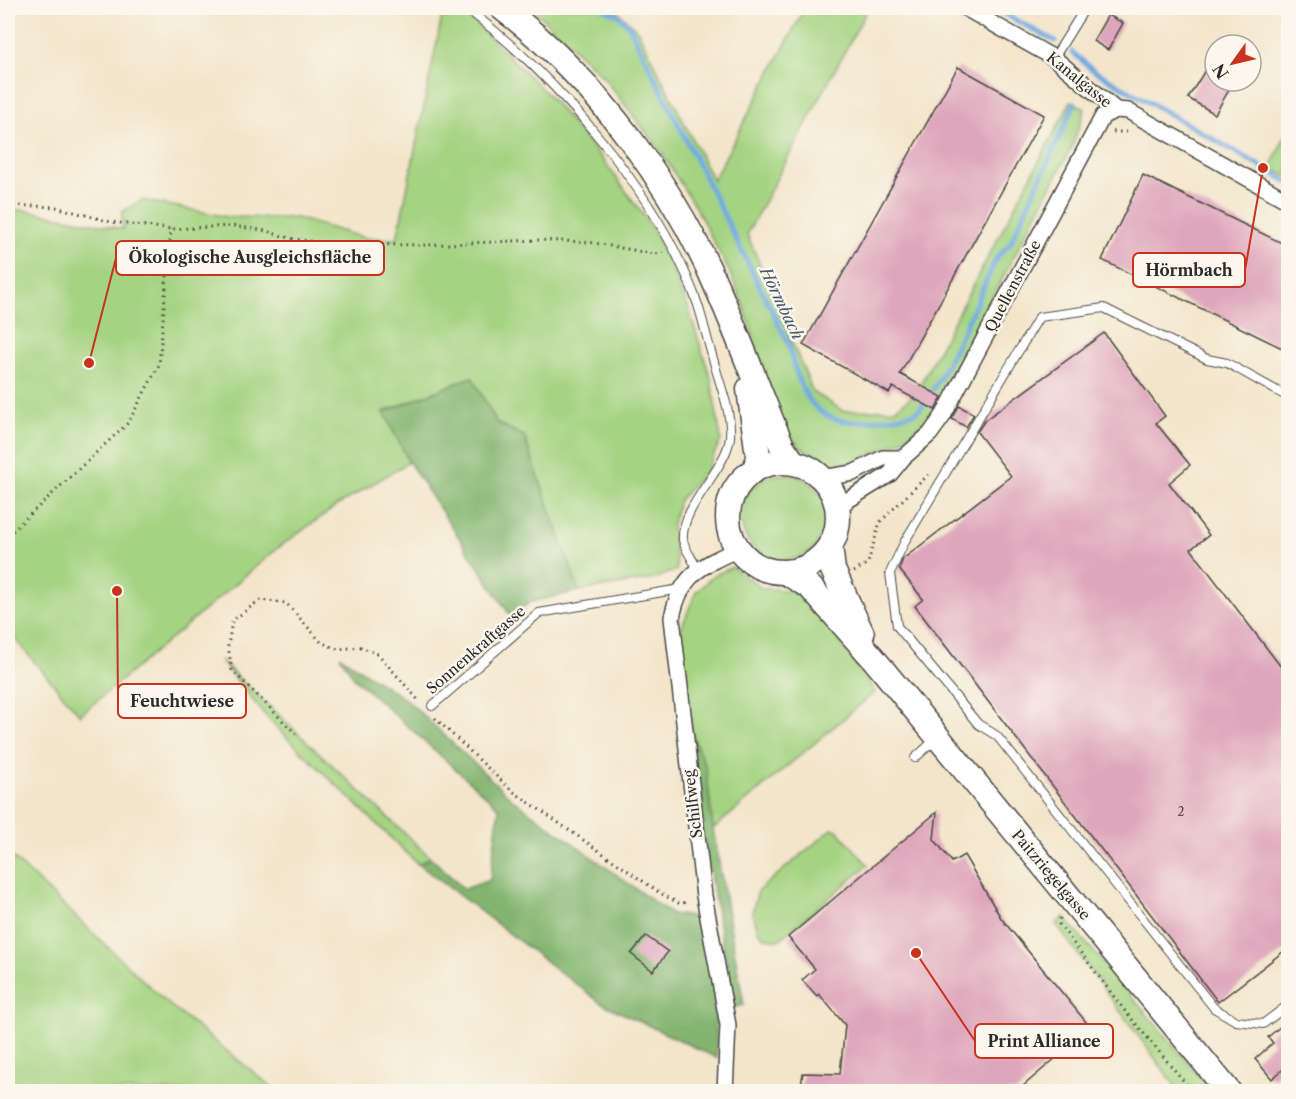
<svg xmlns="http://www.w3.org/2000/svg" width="1296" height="1099" viewBox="0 0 1296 1099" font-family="'Libre Caslon Text',serif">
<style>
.green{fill:#a4d381;stroke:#687f56;stroke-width:1.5}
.forest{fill:#83b56f;stroke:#57704d;stroke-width:1.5}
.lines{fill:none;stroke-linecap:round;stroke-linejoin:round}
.stream{stroke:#72aae1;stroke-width:5}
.building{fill:#dea6bb}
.lane-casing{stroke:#494743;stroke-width:10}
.street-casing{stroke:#494743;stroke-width:18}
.primary-casing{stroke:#494743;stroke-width:27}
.path{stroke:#494743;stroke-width:3;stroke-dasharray:1.5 4.5;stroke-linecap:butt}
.lane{stroke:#fff;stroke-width:8}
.street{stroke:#fff;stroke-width:15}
.primary{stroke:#fff;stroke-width:24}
.labels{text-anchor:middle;stroke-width:5;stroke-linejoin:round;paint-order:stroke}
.number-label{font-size:12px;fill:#584a4f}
.street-label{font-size:15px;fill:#2b2b2b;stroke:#fbf7ec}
.water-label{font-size:16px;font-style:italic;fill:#44576b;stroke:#fbf7ec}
.leader{fill:none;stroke:#c8321e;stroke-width:2}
.callout-dot{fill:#c8321e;stroke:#fbf7ec;stroke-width:2}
.callout{fill:#fbf7ec;stroke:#c8321e;stroke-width:2}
.callout-label{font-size:16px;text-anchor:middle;font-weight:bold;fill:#2b2b2b}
</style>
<rect width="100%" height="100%" fill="#fbf7ec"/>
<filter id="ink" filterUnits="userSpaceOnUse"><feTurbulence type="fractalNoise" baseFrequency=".0167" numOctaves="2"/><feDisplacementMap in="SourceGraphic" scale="12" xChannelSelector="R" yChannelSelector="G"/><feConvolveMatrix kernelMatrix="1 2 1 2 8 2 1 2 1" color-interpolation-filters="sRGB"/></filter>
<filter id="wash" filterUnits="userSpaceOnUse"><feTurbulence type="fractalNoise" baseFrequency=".008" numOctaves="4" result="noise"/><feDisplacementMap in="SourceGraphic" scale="24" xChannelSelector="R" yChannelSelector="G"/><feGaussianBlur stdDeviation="1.35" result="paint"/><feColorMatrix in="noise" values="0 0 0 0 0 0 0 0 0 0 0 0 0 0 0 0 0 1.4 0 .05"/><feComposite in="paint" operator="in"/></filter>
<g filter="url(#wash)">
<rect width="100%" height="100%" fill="#f3e5cb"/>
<g class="green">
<polygon points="432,8 454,8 477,24 549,96 601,157 652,227 686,301 711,379 721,440 705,473 679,500 672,524 677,570 653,579 579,591 524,436 497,423 472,377 384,412 409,462 338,505 278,548 80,715 8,631 8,210 24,210 123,229 122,212 142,200 228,217 296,218 365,238 397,239 442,16"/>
<polygon points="532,8 608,8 618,12 638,31 713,180 805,8 868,8 747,234 813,392 843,411 895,409 915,394 1071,101 1085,109 1072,147 929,417 902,441 850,464 831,465 800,447 782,425 745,310 732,277 697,210 660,150 604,78"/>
<polygon points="1288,130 1288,177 1270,168"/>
<circle cx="784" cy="517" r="43"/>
<polygon points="732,567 762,588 794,591 812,603 875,692 713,829 706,768 693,737 678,636 696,592 713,576"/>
<polygon points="220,660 431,858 418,864 269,720"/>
<polygon points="832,829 837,830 868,865 779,940 765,938 759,932 752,912 758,891"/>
<polygon points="8,853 167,1003 277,1091 8,1091"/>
<polygon points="1064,917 1207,1085 1211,1091 1179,1091 1056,924"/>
</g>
<g class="forest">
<polygon points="472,377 497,423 524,436 579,591 531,602 510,615 409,462 384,412"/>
<polygon points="340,656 408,701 512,799 671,914 702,918 714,971 717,1058 601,1003 418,864 431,858 464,889 490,880 499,808 355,679"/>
<polygon points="693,737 706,768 713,829 744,1005 734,1007 693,779"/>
</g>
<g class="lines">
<g class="stream">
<path d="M602,8L619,16L629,26L789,345C800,399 818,432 880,419C890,417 907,417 916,412C935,400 984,285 997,257L1010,244L1075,103"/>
<polyline points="993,8 1055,41"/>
<polyline points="1072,52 1093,70 1288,182"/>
</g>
</g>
<g id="blocks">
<g class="building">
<polygon points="1108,15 1123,23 1108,50 1093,41"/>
<polygon points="958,67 1044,115 900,374 942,397 935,410 893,387 889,393 803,345"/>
<polygon points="1204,72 1230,88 1215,114 1188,98"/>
<polygon points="1143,175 1288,246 1288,351 1102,260"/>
<polygon points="1104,333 1165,416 1156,423 1190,465 1169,483 1209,535 1191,549 1288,676 1288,948 1218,1002 915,606 923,599 899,569 903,559 1011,476 977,432 985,420"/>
<polygon points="959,406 974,414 966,427 952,419"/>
<polygon points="937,812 934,839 952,862 964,855 1001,918 1091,1028 1016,1092 800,1092 803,1073 840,1074 845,1025 819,994 817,996 802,980 815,969 788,937"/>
<polygon points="646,936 668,952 653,971 631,954"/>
<polygon points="1288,1020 1288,1065 1272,1079 1255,1059 1273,1043 1268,1037"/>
</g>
</g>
</g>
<g filter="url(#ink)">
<use href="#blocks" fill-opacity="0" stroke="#494743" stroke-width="1.5"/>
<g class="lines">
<g class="lane-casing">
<g id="lane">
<path d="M466,8C557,77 660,195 698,305C704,324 708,343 714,362C720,386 732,412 730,437C727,469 680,507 683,540C684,548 693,560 697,568"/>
<polyline points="1054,58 1085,8"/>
<polyline points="1288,397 1227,363 1207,359 1104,308 1039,317 905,541 890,573 897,626 978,724 997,736 1214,1008 1236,1021 1263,1024 1288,1005"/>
<polyline points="432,706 539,613 680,589"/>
<polyline points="915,758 936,739"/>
</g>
</g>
<g class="street-casing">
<g id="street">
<polyline points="965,8 1054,58 1116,110 1128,111 1288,201"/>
<polyline points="822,478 853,473 883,458 903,458"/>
<polyline points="837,507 890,474 903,458 930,434 943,416 1103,116 1116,110"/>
<path d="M725,1092L728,1025L704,896L672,618C680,575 701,566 738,549"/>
</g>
</g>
<g class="primary-casing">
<g id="primary">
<path d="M502,8C596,79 677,190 722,299C743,348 761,397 782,446L793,462"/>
<polyline points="749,389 758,456 756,468"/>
<circle cx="783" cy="517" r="55"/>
<polyline points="830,546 833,570 862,634"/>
<polyline points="785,572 810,587 873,658 1229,1092"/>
</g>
</g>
<g class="path">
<polyline points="1113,132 1129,132"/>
<polyline points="8,205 56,207 111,222 171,229 232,226 262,230 289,238 328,244 424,245 538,240 589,242 654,254 663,253"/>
<polyline points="1281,216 1288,220"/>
<polyline points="8,535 128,423 159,365 171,229"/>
<polyline points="736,566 746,574 767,583"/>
<polyline points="854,572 868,563 880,522 929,474"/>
<polyline points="435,718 511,790 660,893 680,904 688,901"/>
<polyline points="296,734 232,670 228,646 232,621 260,600 286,603 322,643 338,649 361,647 378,654 420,702"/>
<polyline points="1060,918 1059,924 1125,1011 1193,1092"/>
</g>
<use href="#lane" class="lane"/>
<use href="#street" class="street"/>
<use href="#primary" class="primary"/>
</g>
</g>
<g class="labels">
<g class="number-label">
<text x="1181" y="816">2</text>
</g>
<g class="street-label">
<text transform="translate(1079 80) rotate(39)" y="5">Kanalgasse</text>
<text transform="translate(1013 286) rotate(-62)" y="5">Quellenstraße</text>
<text transform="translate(476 650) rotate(-41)" y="5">Sonnenkraftgasse</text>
<text transform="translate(693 804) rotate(-97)" y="5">Schilfweg</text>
<text transform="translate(1051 875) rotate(50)" y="5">Paitzriegelgasse</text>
</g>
<g class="water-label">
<text transform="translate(782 303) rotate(64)" y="6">Hörmbach</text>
</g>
</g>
<path class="leader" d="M89 363L116 258M1263 168L1245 270M117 591L118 701M916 953L975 1041"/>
<g class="callout-dot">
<circle cx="89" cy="363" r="6"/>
<circle cx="1263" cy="168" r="6"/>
<circle cx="117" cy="591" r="6"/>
<circle cx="916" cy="953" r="6"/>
</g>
<g class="callout">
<rect x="116" y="241" width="268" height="34" rx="6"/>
<rect x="1133" y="253" width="112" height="34" rx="6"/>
<rect x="118" y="684" width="128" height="34" rx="6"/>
<rect x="975" y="1024" width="138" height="34" rx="6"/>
</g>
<g class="callout-label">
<text x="250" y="263">Ökologische Ausgleichsfläche</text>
<text x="1189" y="276">Hörmbach</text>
<text x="182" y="707">Feuchtwiese</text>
<text x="1044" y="1047">Print Alliance</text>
</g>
<rect width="1296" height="1099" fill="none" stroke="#fbf7ec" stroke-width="30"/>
<g transform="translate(1233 63) rotate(236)"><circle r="28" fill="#fbf7ec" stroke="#a8a59f" stroke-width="1.5"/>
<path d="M0-4.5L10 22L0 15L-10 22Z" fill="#c8321e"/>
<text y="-9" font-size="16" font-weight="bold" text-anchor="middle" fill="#2b2b2b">N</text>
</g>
</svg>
